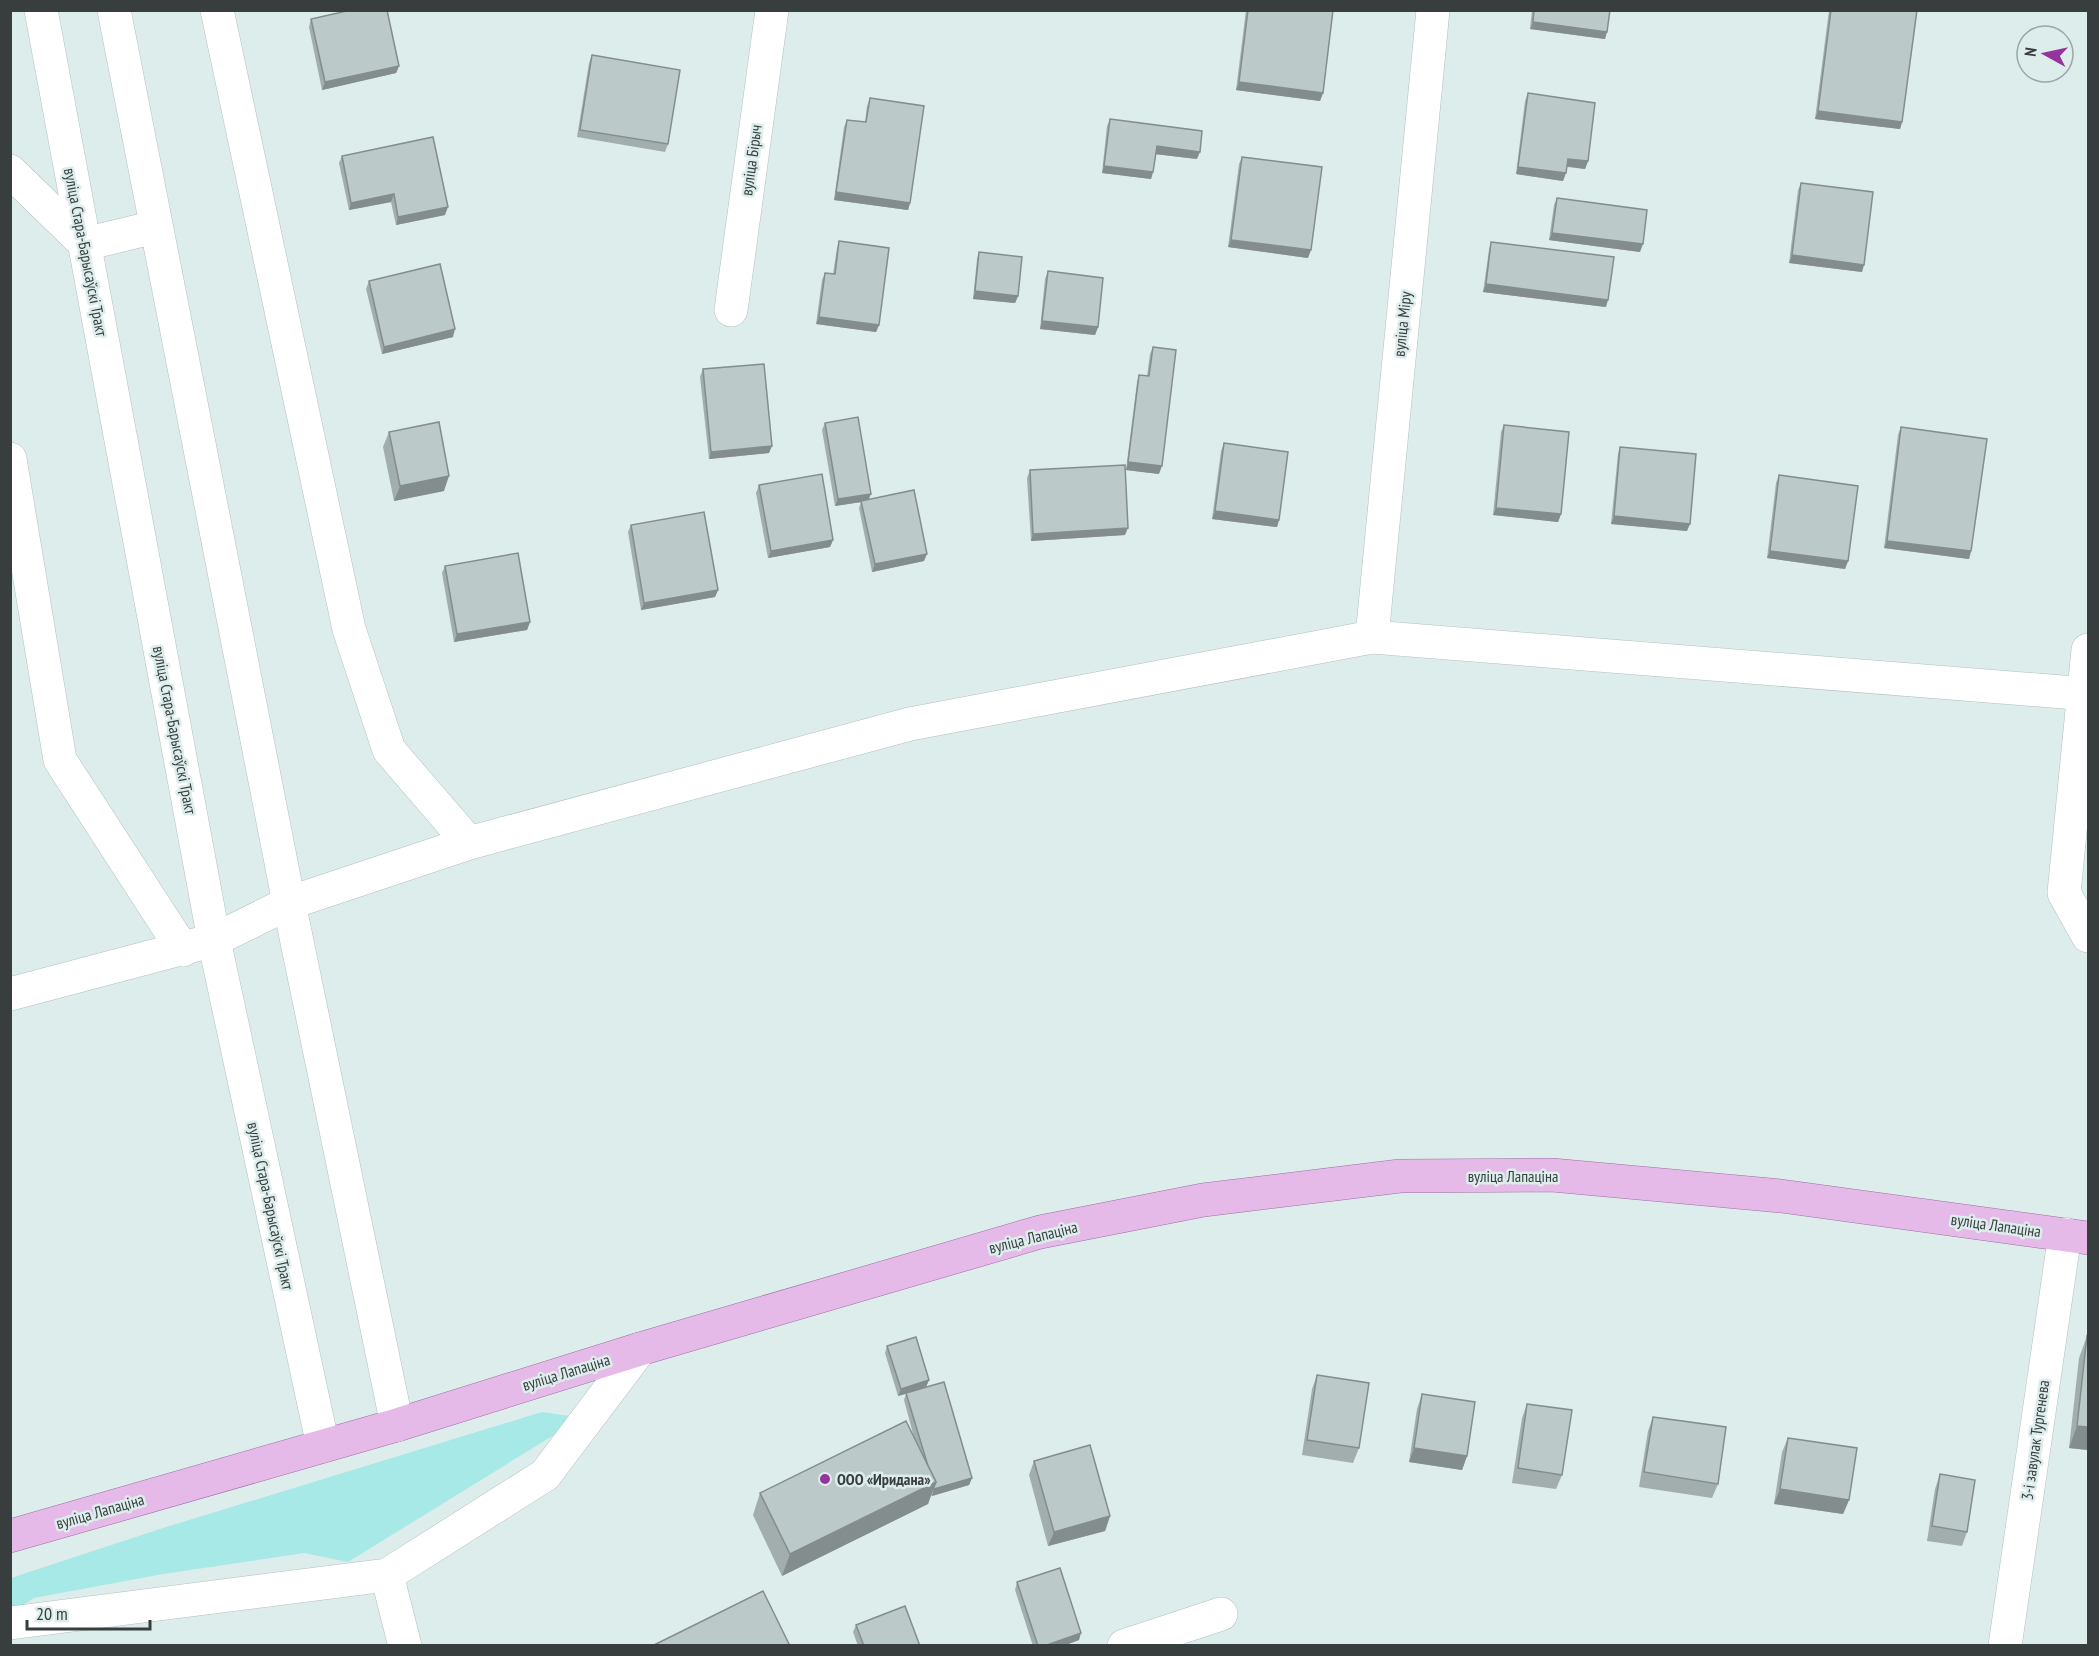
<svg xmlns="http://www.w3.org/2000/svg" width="2099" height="1656" viewBox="0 0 2099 1656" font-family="'PT Sans Narrow',sans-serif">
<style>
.green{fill:#a6e9e6}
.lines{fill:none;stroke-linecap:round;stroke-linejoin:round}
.minor-casing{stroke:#b1c1c0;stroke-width:34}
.primary-casing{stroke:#9d6fa2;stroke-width:34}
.minor{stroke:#fff;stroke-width:33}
.primary{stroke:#e5b9e8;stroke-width:33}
.wall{fill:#a1aead}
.shaded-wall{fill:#838d8d}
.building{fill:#bbcac9;stroke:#838d8d;stroke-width:1.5}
.poi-dot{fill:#95349c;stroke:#ddedec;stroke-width:2}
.labels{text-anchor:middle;stroke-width:5;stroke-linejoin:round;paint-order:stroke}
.street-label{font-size:16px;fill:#383e3e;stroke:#ddedec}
.poi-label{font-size:16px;font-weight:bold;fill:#383e3e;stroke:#ddedec;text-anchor:start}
</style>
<rect width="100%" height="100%" fill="#ddedec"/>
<polygon class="green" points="542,1412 569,1416 554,1435 348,1562 304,1553 163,1574 34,1598 11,1612 11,1578 163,1528"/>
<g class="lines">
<g class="minor-casing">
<g id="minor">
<polyline points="41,10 214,940 323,1446"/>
<polyline points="114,10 289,903 397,1425"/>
<polyline points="217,10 349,629 389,750 469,843"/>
<polyline points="10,171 85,244 155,227"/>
<polyline points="731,310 772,10"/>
<polyline points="10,459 60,760 183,950"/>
<polyline points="1372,637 1433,10"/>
<polyline points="2088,650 2064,893 2088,936"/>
<polyline points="10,994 214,940 289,903 469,843 910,724 1372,637 2088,694"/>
<polyline points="387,1575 405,1646"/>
<polyline points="10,1623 387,1575 545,1475 640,1349"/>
<polyline points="1124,1646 1221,1614"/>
<polyline points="2005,1646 2065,1234"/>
</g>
</g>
<g class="primary-casing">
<polyline id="primary" points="10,1536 397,1425 640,1349 1040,1232 1203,1200 1400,1176 1552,1175 1781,1196 2088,1238"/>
</g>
<use href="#minor" class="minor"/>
<use href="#primary" class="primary"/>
</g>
<g class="wall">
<polygon points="1246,10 1333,10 1323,93 1320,101 1236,90"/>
<polygon points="1532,10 1610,10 1605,39 1530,29"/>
<polygon points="1829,10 1917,10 1902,122 1900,129 1815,119"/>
<polygon points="311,19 399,66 396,73 322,90 309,27"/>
<polygon points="592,55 668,144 665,152 577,137 589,63"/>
<polygon points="1528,93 1588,161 1585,169 1567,167 1563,181 1516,174 1525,101"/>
<polygon points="870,98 910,203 908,210 834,200 844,127 847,120 865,122 867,106"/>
<polygon points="1110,119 1197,159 1156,154 1153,172 1151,179 1102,173 1107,126"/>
<polygon points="342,156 445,215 396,225 391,202 349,210 339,163"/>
<polygon points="1242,157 1308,258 1228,247 1239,164"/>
<polygon points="1801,183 1862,272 1789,263 1798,190"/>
<polygon points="1557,198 1640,252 1549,240 1554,205"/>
<polygon points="839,241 879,325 876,332 816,324 822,280 825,273 833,274 837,248"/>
<polygon points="1491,242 1606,307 1483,292 1489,250"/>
<polygon points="979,252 1018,296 1015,303 973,299 977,259"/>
<polygon points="1048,271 1098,327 1095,335 1040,329 1045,279"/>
<polygon points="369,281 453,337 382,354 366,289"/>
<polygon points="1153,347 1159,474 1126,470 1137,382 1139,375 1147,376 1150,354"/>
<polygon points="703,369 769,453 709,459 700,377"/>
<polygon points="825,423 869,499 924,561 872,572 859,508 861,502 835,506 822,430"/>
<polygon points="1504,425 1561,514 1558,522 1493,515 1501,432"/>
<polygon points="1901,427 1971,551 1969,559 1884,548 1898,435"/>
<polygon points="389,432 444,491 394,501 383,447"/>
<polygon points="1224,443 1279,520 1277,527 1212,519 1221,451"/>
<polygon points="1620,447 1687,531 1611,524 1618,454"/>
<polygon points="1030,470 1125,535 1031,541 1027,478"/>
<polygon points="1779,475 1848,561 1845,569 1767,558 1776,483"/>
<polygon points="759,485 833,540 830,547 768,558 756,493"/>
<polygon points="631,525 718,590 715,597 641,610 628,532"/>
<polygon points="445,566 530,622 527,630 454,642 442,573"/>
<polygon points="2087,1336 2088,1337 2088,1450 2069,1448 2079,1358"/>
<polygon points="887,1346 929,1380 926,1387 972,1478 969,1485 932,1496 931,1495 928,1504 782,1576 753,1515 760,1493 915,1441 904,1400 906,1394 898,1396 885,1353"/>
<polygon points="1317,1375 1359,1448 1353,1463 1302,1455 1312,1389"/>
<polygon points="1422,1394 1467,1456 1462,1470 1409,1462 1417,1409"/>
<polygon points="1527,1404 1562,1475 1556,1489 1512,1483 1522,1418"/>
<polygon points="1653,1417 1718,1484 1712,1498 1639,1487 1648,1431"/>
<polygon points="1788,1438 1849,1500 1843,1514 1774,1504 1782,1452"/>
<polygon points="1034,1461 1110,1516 1105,1531 1048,1546 1029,1475"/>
<polygon points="1940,1474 1967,1532 1962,1546 1927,1541 1935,1489"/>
<polygon points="1017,1582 1079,1640 1063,1646 1033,1646 1015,1590"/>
<polygon points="856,1625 920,1646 858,1646 853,1632"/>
</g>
<g class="shaded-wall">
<polygon points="1533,22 1607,32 1605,39 1530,29"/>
<polygon points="399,66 396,73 322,90 325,82"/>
<polygon points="1239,82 1323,93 1320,101 1236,90"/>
<polygon points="1818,111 1902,122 1900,129 1815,119"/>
<polygon points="1157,146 1200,152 1197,159 1154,154"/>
<polygon points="1568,159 1588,161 1585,169 1565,166"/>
<polygon points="1104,166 1153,172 1151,179 1102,173"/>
<polygon points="1518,167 1566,173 1563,181 1516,174"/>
<polygon points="836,192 910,203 908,210 834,200"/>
<polygon points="394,194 391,202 349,210 351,203"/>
<polygon points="448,207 445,215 396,225 398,217"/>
<polygon points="1552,233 1643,244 1640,252 1549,240"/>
<polygon points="1231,240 1311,250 1308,258 1228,247"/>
<polygon points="1792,255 1864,265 1862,272 1789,263"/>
<polygon points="1486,284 1608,300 1606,307 1483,292"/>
<polygon points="975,291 1018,296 1015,303 973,299"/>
<polygon points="819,317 879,325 876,332 816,324"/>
<polygon points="1042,321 1098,327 1095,335 1040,329"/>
<polygon points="455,329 453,337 382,354 384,347"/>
<polygon points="772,446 769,453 709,459 711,452"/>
<polygon points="1128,462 1162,466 1159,474 1126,470"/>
<polygon points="449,476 444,491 394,501 400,486"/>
<polygon points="871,494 868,501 835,506 838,499"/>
<polygon points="1496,508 1561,514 1558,522 1493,515"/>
<polygon points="1215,511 1279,520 1277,527 1212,519"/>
<polygon points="1614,516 1690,524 1687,531 1611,524"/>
<polygon points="1128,528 1125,535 1031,541 1033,534"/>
<polygon points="833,540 830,547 768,558 771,551"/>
<polygon points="1887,541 1971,551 1969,559 1884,548"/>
<polygon points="1770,551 1848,561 1845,569 1767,558"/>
<polygon points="927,554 924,561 872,572 875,564"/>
<polygon points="718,590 715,597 641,610 644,603"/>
<polygon points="530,622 527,630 454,642 457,634"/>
<polygon points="929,1380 926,1387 898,1396 901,1389"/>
<polygon points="2077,1426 2088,1427 2088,1450 2069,1448"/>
<polygon points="1414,1448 1467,1456 1462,1470 1409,1462"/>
<polygon points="972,1478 969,1485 932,1496 934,1489"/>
<polygon points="936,1482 928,1504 782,1576 790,1554"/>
<polygon points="1780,1489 1849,1500 1843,1514 1774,1504"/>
<polygon points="1110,1516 1105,1531 1048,1546 1054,1532"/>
<polygon points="1081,1633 1079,1640 1063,1646 1044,1646"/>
</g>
<g class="building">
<polygon points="351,10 387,10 399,66 325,82 311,19"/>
<polygon points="1248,10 1333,10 1323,93 1239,82"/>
<polygon points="1534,10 1610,10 1607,32 1533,22"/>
<polygon points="1831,10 1917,10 1902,122 1818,111"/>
<polygon points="592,55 680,70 668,144 580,130"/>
<polygon points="1528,93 1595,103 1588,161 1568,159 1566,173 1518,167"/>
<polygon points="870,98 924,106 910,203 836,192 847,120 866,122"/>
<polygon points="1110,119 1202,131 1200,152 1157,146 1153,172 1104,166"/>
<polygon points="433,137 448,207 398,217 394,194 351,203 342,156"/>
<polygon points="1242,157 1322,167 1311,250 1231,240"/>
<polygon points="1801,183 1873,192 1864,265 1792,255"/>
<polygon points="1557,198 1647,210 1643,244 1552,233"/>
<polygon points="839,241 889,248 879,325 819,317 825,273 835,274"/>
<polygon points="1491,242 1614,257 1608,300 1486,284"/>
<polygon points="979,252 1022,257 1018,296 975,291"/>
<polygon points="440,264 455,329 384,347 369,281"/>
<polygon points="1048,271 1103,278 1098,327 1042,321"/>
<polygon points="1153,347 1176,350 1162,466 1128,462 1139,375 1149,376"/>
<polygon points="764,364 772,446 711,452 703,369"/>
<polygon points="858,417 871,494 838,499 825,423"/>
<polygon points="439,422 449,476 400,486 389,432"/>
<polygon points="1504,425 1569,432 1561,514 1496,508"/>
<polygon points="1901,427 1987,439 1971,551 1887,541"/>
<polygon points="1224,443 1288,452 1279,520 1215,511"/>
<polygon points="1620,447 1696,454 1690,524 1614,516"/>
<polygon points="1125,465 1128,528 1033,534 1030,470"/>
<polygon points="822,474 833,540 771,551 759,485"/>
<polygon points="1779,475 1858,486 1848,561 1770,551"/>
<polygon points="914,490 927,554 875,564 861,501"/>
<polygon points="704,512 718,590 644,603 631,525"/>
<polygon points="518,553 530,622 457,634 445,566"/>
<polygon points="2087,1336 2088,1337 2088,1427 2077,1426"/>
<polygon points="916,1337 929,1380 901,1389 887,1346"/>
<polygon points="1317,1375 1369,1383 1359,1448 1307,1440"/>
<polygon points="944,1382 972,1478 934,1489 934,1487 936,1482 928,1466 906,1393"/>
<polygon points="1422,1394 1475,1402 1467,1456 1414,1448"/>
<polygon points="1527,1404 1572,1410 1562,1475 1518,1468"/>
<polygon points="1653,1417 1726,1427 1718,1484 1644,1472"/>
<polygon points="906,1421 936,1482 790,1554 760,1493"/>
<polygon points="1788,1438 1857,1448 1849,1500 1780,1489"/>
<polygon points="1090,1445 1110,1516 1054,1532 1034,1461"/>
<polygon points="1940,1474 1975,1480 1967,1532 1932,1526"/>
<polygon points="1060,1568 1081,1633 1044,1646 1038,1646 1017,1582"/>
<polygon points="763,1591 790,1646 652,1646"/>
<polygon points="905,1606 920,1646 864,1646 856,1625"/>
</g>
<circle class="poi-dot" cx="825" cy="1479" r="6"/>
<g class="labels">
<g class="street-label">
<text transform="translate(751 160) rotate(-82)" y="6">вуліца Бірыч</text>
<text transform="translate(86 252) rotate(79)" y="6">вуліца Стара-Барысаўскі Тракт</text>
<text transform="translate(1402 324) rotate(-84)" y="6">вуліца Міру</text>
<text transform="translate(175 730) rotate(79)" y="6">вуліца Стара-Барысаўскі Тракт</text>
<text x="1513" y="1182">вуліца Лапаціна</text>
<text transform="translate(271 1206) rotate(78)" y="6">вуліца Стара-Барысаўскі Тракт</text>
<text transform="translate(1996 1225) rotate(8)" y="6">вуліца Лапаціна</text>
<text transform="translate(1033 1237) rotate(-14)" y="6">вуліца Лапаціна</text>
<text transform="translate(566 1372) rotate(-17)" y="6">вуліца Лапаціна</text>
<text transform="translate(2035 1440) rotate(-82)" y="6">3-і завулак Тургенева</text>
<text transform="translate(100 1511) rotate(-16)" y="6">вуліца Лапаціна</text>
</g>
<g class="poi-label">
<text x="837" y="1485">ООО «Иридана»</text>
</g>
</g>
<rect width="2099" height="1656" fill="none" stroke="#383e3e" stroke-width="24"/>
<g transform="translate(2045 54) rotate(278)"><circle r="28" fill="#ddedec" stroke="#9ba7a6" stroke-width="1.5"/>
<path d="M0-4.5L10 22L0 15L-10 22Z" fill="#95349c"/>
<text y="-9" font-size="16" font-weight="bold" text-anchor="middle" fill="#383e3e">N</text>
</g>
<path d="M27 1620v9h123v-9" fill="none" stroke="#383e3e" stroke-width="3"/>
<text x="36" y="1620" font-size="18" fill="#383e3e" stroke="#ddedec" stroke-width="4.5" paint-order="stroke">20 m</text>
</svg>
